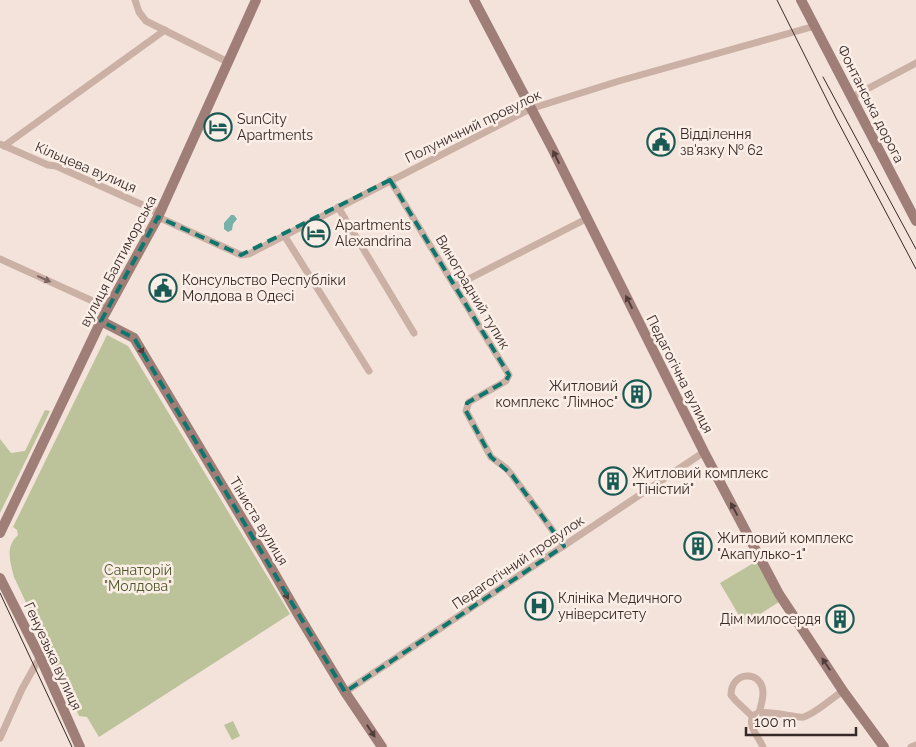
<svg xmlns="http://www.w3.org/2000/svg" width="916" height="747" viewBox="0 0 916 747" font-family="Raleway,sans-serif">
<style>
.green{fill:#bcc299}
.water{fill:#78b1aa}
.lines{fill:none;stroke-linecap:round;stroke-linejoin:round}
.street{stroke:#cbb0a5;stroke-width:7}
.secondary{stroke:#9f7e77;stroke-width:10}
.tram{stroke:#372927;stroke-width:1}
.oneway{fill:#513e3b}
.oneway2{fill:#7a6660}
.marked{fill:none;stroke:#0f766e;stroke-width:4;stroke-dasharray:10 6;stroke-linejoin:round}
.labels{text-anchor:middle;stroke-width:5;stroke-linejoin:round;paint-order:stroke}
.street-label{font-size:14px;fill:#372927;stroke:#faeee6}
.poi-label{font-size:14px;fill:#372927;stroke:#faeee6;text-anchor:start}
.park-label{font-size:14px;fill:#4d5629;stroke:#faeee6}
</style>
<rect width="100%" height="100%" fill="#f3e3da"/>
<g class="green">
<path d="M107,335L128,346L290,614L99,737L87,717L79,716L14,577C10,561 5,547 18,535L17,530L13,527Z"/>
<polygon points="45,410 50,411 0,513 0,439 11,453 25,451"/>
<polygon points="757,561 779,602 744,624 720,583"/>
<polygon points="233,721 240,736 232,740 224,725"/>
</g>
<polygon class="water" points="231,215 234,215 237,219 233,224 232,230 228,232 224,229 224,223"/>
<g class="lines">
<g class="street">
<polyline points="135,0 139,12 146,21 228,62"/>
<polyline points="852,97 916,63"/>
<polyline points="0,144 48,165 56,166 154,210 158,217 241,255 249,254 530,109 619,81 815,26"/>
<polyline points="4,146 165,30"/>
<polyline points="390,180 509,375 506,381 469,402 466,411 491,457 506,468 512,475 564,546"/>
<polyline points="338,207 414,333"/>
<polyline points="284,235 369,371"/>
<polyline points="0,259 108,308"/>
<polyline points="455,286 586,219"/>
<polyline points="345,692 704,452"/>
<path d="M753,717L736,701L731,695C731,670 763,670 763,693C763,699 761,706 759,713"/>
<polyline points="0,738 22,689 40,657"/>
<path d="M763,747C760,740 754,733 752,726C745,700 795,720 804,717C816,713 832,698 843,691"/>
<polyline points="911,747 916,745"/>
</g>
<g class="secondary">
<polyline points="474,0 551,146 704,452 779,594 843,691 884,747"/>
<polyline points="801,0 916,221"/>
<polyline points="101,321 134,338 265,557 299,616 345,692 382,747"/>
<polyline points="0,533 101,321 158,217 256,0"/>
<polyline points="0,578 40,657 80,747"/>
</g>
<g class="tram">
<polyline points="777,0 836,118 916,269"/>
<polyline points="823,77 916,249"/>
<polyline points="0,593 72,747"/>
</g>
</g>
<defs><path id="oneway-solid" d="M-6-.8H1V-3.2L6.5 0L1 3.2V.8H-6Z" transform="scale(1.25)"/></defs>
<g class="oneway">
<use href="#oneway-solid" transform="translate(556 157) rotate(-116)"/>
<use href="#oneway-solid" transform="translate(629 302) rotate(-117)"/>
<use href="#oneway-solid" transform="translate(140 348) rotate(60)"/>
<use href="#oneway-solid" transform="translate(734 509) rotate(-118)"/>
<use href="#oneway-solid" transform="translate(285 593) rotate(61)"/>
<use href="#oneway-solid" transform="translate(826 664) rotate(-124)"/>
<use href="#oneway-solid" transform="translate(371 731) rotate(56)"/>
</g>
<use class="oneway2" href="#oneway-solid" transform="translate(44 279) rotate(24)"/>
<path class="marked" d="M390,180L509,375L506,381L467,403L466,411L491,457L512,475L564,546L345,692L134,338L101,321L158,217L241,255Z"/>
<defs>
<g id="hotel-ring" transform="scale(1.4375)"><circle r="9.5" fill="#faeee6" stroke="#1a5a54" stroke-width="1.5"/><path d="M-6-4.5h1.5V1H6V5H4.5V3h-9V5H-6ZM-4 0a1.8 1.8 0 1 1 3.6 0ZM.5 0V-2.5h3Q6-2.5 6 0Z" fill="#1a5a54"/></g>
<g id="civic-ring" transform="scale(1.4375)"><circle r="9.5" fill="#faeee6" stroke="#1a5a54" stroke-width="1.5"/><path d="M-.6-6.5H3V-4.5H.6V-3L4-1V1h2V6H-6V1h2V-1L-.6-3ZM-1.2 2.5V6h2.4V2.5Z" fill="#1a5a54"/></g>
<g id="building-ring" transform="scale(1.4375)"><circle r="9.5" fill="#faeee6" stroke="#1a5a54" stroke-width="1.5"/><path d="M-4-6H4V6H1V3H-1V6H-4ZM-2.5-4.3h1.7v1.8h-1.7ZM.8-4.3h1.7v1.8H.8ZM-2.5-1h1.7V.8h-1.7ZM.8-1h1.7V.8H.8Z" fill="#1a5a54"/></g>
<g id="hospital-ring" transform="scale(1.4375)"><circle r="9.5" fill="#faeee6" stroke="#1a5a54" stroke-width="1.5"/><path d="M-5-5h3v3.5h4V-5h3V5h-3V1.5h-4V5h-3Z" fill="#1a5a54"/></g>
</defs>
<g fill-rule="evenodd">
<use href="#hotel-ring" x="218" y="127"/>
<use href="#civic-ring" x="661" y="142"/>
<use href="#hotel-ring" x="316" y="233"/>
<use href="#civic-ring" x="163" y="288"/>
<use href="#building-ring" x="637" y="394"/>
<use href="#building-ring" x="613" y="481"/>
<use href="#building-ring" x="698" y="546"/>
<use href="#hospital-ring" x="539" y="606"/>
<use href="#building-ring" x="840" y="619"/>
</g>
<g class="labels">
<g class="street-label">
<text transform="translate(871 104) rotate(63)" y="5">Фонтанська дорога</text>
<text transform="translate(473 126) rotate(-26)" y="5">Полуничний провулок</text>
<text transform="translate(86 167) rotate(23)" y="5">Кільцева вулиця</text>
<text transform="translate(118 261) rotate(-62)" y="5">вулиця Балтиморська</text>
<text transform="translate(473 292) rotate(59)" y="5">Виноградний тупик</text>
<text transform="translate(680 374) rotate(63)" y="5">Педагогічна вулиця</text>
<text transform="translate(259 521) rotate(59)" y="5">Тіниста вулиця</text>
<text transform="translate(518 562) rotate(-34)" y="5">Педагогічний провулок</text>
<text transform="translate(53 656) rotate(65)" y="5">Генуезька вулиця</text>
</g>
<g class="poi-label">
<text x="237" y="124">SunCity<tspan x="237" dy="16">Apartments</tspan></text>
<text x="680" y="139">Відділення<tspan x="680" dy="16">зв'язку № 62</tspan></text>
<text x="335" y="230">Apartments<tspan x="335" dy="16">Alexandrina</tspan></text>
<text x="182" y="285">Консульство Республіки<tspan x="182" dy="16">Молдова в Одесі</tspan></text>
<text x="618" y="391" text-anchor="end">Житловий<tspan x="618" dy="16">комплекс "Лімнос"</tspan></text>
<text x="632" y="478">Житловий комплекс<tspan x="632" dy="16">"Тіністий"</tspan></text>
<text x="717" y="543">Житловий комплекс<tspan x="717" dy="16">"Акапулько-1"</tspan></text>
<text x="558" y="603">Клініка Медичного<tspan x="558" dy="16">університету</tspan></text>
<text x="821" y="624" text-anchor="end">Дім милосердя</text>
</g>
<g class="park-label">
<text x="138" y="575">Санаторій<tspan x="138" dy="16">"Молдова"</tspan></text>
</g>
</g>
<path d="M746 727v8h110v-8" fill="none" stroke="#372927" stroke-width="2.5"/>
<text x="754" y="727" font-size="15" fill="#372927" stroke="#faeee6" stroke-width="4" paint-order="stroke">100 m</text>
</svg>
